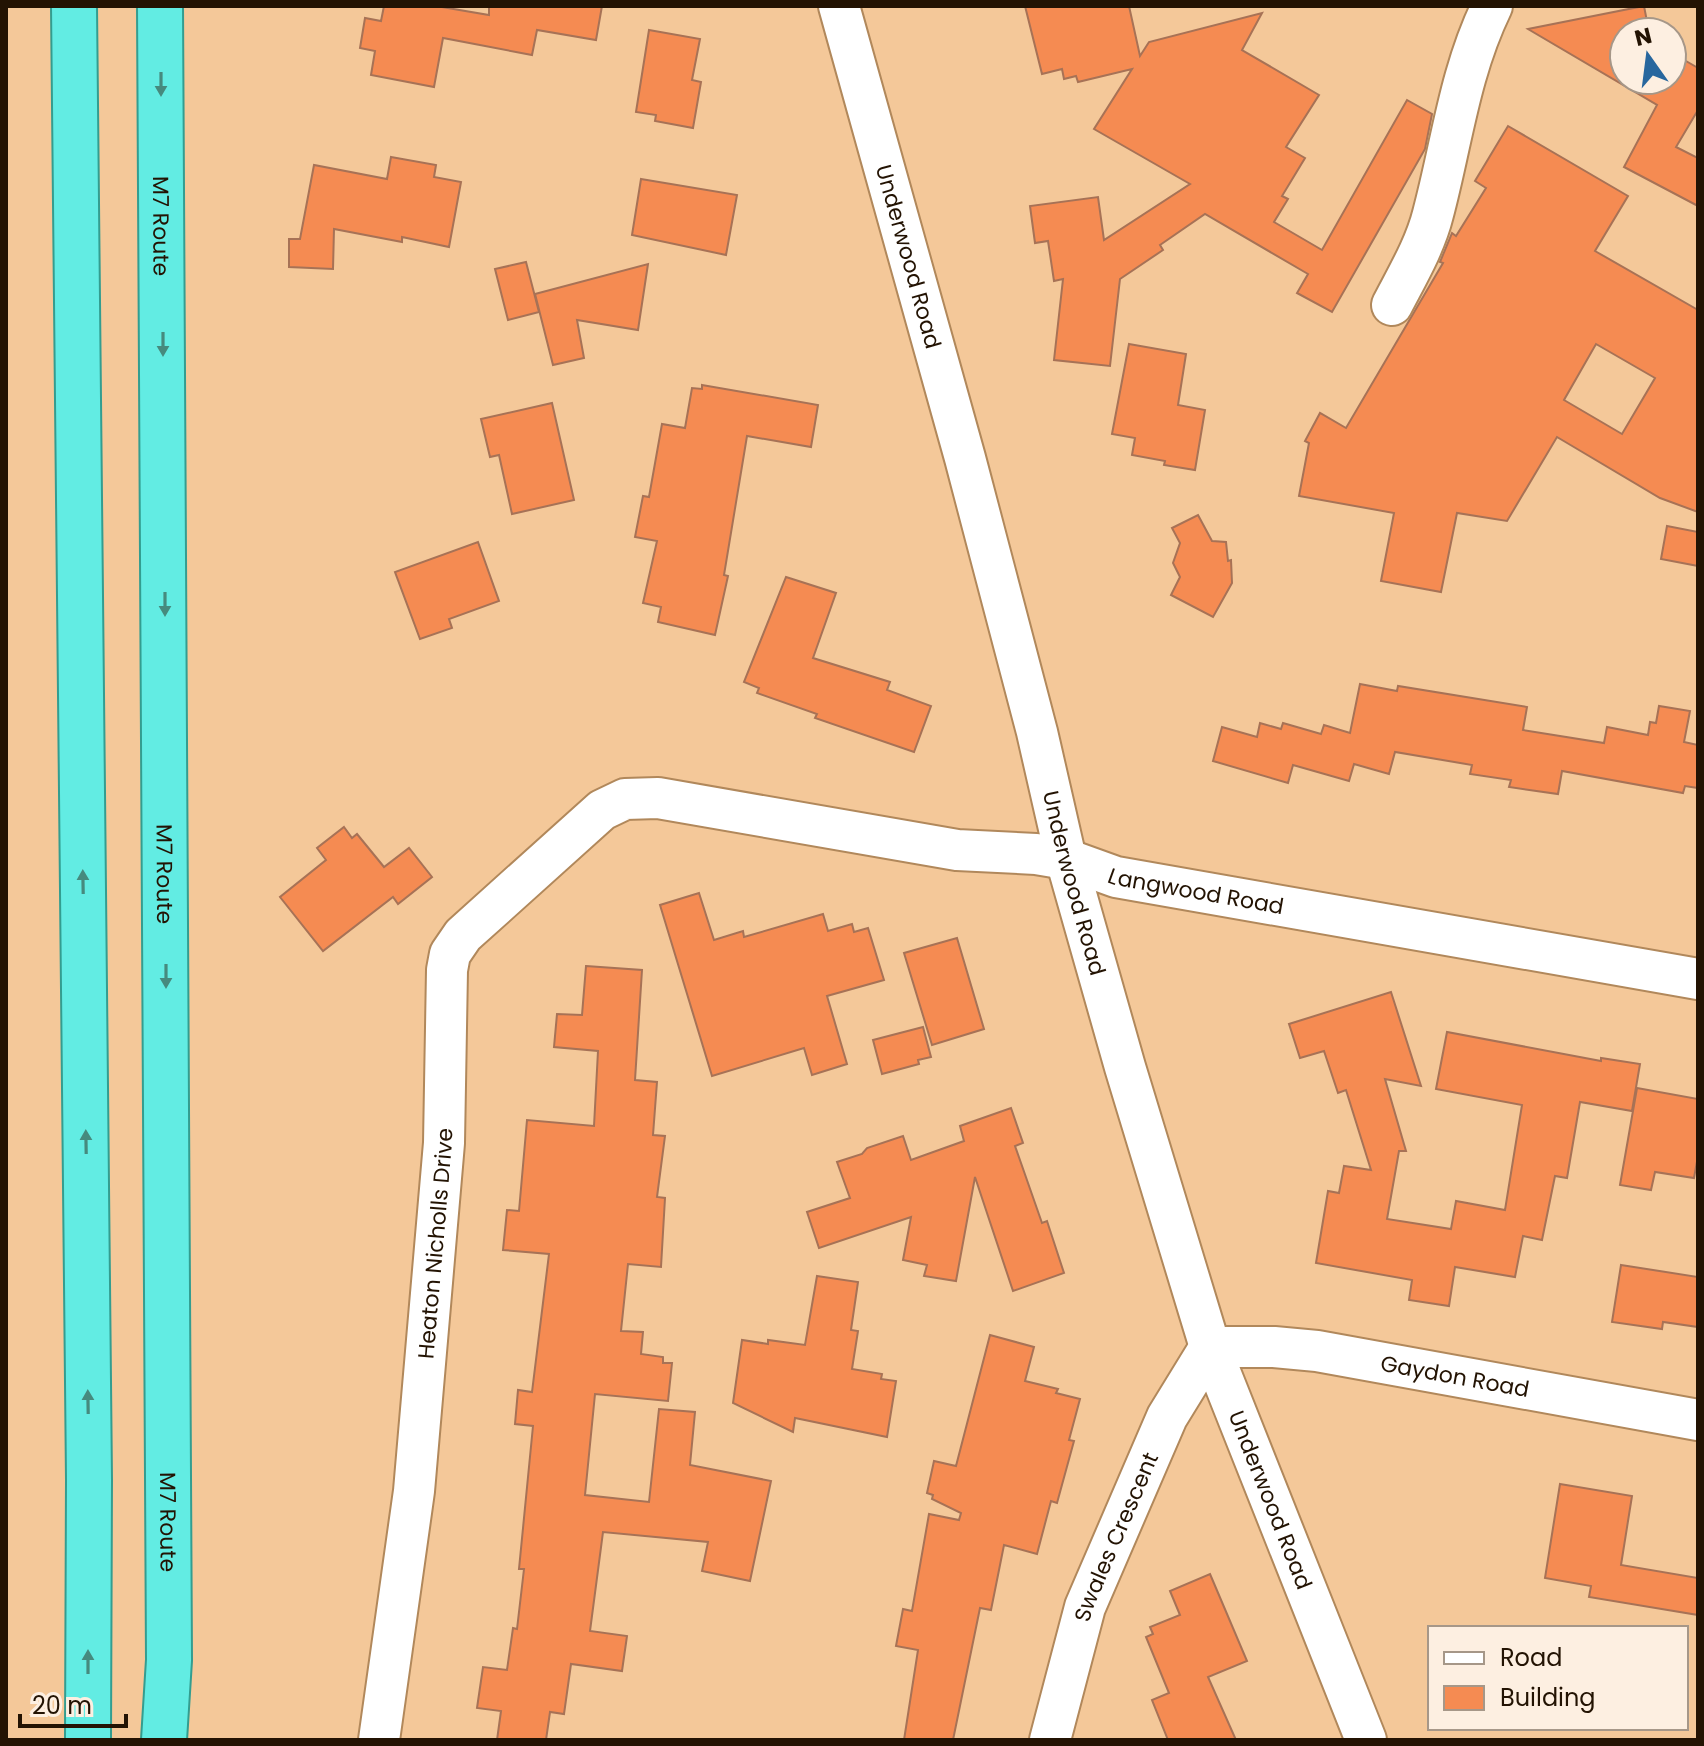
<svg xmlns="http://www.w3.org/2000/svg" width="1704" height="1746" viewBox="0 0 1704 1746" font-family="Poppins,sans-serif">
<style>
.building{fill:#f58b52;stroke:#a77256;stroke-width:2;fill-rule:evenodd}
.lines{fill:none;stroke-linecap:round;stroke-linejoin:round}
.minor-casing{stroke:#b1885b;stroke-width:44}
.trunk-casing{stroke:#339d90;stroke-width:48}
.minor{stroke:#fff;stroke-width:40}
.trunk{stroke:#62ece3;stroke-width:44}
.oneway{fill:#468a7e}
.labels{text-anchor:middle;stroke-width:6;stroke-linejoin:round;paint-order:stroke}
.street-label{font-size:22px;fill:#231303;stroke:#fdefe1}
</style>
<rect width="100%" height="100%" fill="#f4c899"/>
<g class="building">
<polygon points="384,6 436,6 489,15 489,6 602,6 596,40 537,30 532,55 443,38 434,87 371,75 375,51 360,48 365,18 381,21"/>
<polygon points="1025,6 1129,6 1140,56 1149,42 1262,13 1242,50 1319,95 1286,147 1305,158 1282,196 1288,199 1274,222 1322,250 1407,100 1432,114 1425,149 1332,312 1297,293 1308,274 1205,214 1160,245 1163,250 1120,279 1110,366 1054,360 1063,279 1054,281 1048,241 1035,243 1030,206 1098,197 1104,240 1190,184 1094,129 1132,69 1078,82 1076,76 1064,79 1062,69 1042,74"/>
<polygon points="1644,6 1649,32 1624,32 1624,80 1672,80 1672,53 1698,68 1698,110 1676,147 1698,158 1698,206 1624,167 1657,105 1528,29"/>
<polygon points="649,30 700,39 692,80 701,82 693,128 655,121 656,115 636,112"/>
<path d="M1508,126L1628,196L1595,251L1698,310V512L1660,498L1557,437L1507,521L1457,513L1441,592L1381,581L1394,513L1299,496L1309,443L1305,441L1320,413L1346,428L1443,263L1440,262L1452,233L1456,236L1486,188L1475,181ZM1596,344L1655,378L1622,434L1564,400Z"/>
<polygon points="391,157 436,165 434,177 461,182 449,247 402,237 402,242 334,229 333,269 289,267 289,239 300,239 314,165 387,179"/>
<polygon points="641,179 737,195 726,255 632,235"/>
<polygon points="526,262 539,312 508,320 495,269"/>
<polygon points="648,264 638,330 577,320 584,358 553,365 535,294"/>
<polygon points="1129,344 1186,354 1178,405 1205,410 1195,470 1164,465 1165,461 1132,455 1135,438 1112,434"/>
<polygon points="702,385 818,405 811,447 747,436 724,575 728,576 715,635 658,622 661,607 643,603 657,541 635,537 643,496 649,497 662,424 685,428 692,388 702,389"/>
<polygon points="552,403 574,500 512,514 499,455 490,457 481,419"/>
<polygon points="1198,515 1212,541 1226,542 1228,561 1231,560 1232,583 1213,617 1171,595 1180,577 1173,563 1180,543 1172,528"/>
<polygon points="1667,526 1698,532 1698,566 1661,559"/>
<polygon points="478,542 499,601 449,619 452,628 420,639 395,572"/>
<polygon points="786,577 836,593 813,658 890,682 887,690 931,706 914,752 815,718 817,714 757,693 759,688 744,682"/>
<polygon points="1360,684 1397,691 1398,686 1527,707 1523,730 1604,743 1607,727 1648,735 1650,722 1656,723 1659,706 1690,711 1684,742 1698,745 1698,788 1685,786 1683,793 1562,771 1558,794 1509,787 1511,780 1470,774 1472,765 1395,752 1389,774 1354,764 1349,781 1293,765 1288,783 1213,761 1222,727 1257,737 1260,723 1281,729 1283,723 1321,734 1324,725 1350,733"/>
<polygon points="344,827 352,838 357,834 384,867 409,848 432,877 398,904 393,897 323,951 280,897 326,860 317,848"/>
<polygon points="699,893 714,940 743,931 744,937 823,914 828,931 852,924 854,932 868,928 884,980 827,996 847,1064 812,1075 804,1048 712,1076 660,905"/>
<polygon points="957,938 984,1029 932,1045 904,953"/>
<polygon points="586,966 642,970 635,1080 657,1082 653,1135 665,1136 657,1197 665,1198 661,1267 628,1264 621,1331 643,1332 641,1354 663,1357 663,1363 672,1363 668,1401 595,1394 585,1495 649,1502 659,1409 695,1412 690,1465 771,1481 750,1581 702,1571 708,1542 603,1532 590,1631 627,1636 622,1671 571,1664 564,1714 550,1712 546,1740 497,1740 501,1711 477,1708 483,1667 507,1670 513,1628 517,1629 524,1569 519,1569 533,1426 515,1424 518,1390 532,1392 549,1254 503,1250 507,1210 519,1211 527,1120 594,1126 598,1051 554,1047 557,1014 582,1015"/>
<polygon points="1391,992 1421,1086 1385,1079 1406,1151 1399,1151 1387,1219 1451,1229 1456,1201 1505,1210 1522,1105 1436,1089 1447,1032 1601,1061 1601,1058 1640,1064 1632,1111 1580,1102 1567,1178 1555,1176 1542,1240 1523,1236 1515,1277 1455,1267 1449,1306 1409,1300 1412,1280 1316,1263 1328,1191 1339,1193 1344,1166 1371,1170 1346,1090 1338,1093 1324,1051 1300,1058 1289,1024"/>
<polygon points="923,1027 931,1057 918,1060 919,1064 882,1074 873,1040"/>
<polygon points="1637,1088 1698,1099 1698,1156 1694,1178 1655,1172 1651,1190 1620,1185"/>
<polygon points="1011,1108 1023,1143 1015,1146 1042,1223 1047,1221 1064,1273 1013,1291 975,1177 956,1281 924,1276 927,1265 903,1260 911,1217 819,1248 807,1212 850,1198 837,1162 862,1154 867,1148 903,1136 911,1160 964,1141 960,1126"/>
<polygon points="1621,1265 1698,1277 1698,1327 1663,1322 1662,1329 1612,1322"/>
<polygon points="817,1276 858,1282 851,1330 858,1331 852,1369 882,1374 881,1379 896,1381 887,1437 795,1418 793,1432 733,1403 742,1340 768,1344 768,1340 805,1345"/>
<polygon points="990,1335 1034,1347 1025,1381 1058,1389 1056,1393 1080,1399 1069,1440 1074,1441 1057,1503 1051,1501 1037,1554 1004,1545 991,1610 980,1608 953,1740 904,1740 918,1650 896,1646 903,1609 912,1611 929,1514 959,1520 961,1513 932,1499 933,1495 927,1493 934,1461 956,1466"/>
<polygon points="1560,1484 1632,1496 1621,1565 1698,1578 1698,1615 1589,1597 1591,1586 1545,1578"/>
<polygon points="1210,1574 1247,1661 1208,1677 1236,1740 1168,1740 1152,1700 1169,1693 1146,1637 1153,1634 1150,1627 1180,1615 1170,1591"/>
</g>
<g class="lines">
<g class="minor-casing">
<g id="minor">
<path id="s1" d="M839,6L965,458L1037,732L1066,859L1125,1067L1210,1347L1366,1740"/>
<path d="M1392,305C1407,276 1425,246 1433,214C1452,143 1459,74 1492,6"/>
<path id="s2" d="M379,1740L414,1491L444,1143L447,970L450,954L463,935L602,810L625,799L658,798L957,850L1036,854L1066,859L1116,877L1698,979"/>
<path id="s3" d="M1050,1740L1085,1607L1167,1417L1210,1347H1274L1317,1351L1698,1420"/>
</g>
</g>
<g class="trunk-casing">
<g id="trunk">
<polyline points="74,6 89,1480 88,1740"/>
<path id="s4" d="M160,6L169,1660L164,1740"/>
</g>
</g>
<use href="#minor" class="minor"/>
<use href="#trunk" class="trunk"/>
</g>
<defs><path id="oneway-solid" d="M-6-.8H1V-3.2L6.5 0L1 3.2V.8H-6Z" transform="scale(2)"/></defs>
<g class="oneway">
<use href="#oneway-solid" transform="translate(161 84) rotate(90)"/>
<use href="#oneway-solid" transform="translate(163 344) rotate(90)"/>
<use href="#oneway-solid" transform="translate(165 604) rotate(90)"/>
<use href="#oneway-solid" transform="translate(83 882) rotate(-91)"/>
<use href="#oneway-solid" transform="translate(166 976) rotate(90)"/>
<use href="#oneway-solid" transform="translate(86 1142) rotate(-91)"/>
<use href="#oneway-solid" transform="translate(88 1402) rotate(-91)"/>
<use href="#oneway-solid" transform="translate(88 1662) rotate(-90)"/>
</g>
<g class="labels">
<g class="street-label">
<text dy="8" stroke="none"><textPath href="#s4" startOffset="220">M7 Route</textPath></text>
<text dy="8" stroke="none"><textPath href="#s1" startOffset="260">Underwood Road</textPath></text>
<text dy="8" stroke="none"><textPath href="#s4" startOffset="868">M7 Route</textPath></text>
<text dy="8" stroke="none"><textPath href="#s1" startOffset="908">Underwood Road</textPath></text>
<text dy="8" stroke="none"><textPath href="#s2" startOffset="1606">Langwood Road</textPath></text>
<text dy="8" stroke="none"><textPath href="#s2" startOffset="500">Heaton Nicholls Drive</textPath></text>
<text dy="8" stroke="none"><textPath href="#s3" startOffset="674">Gaydon Road</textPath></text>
<text dy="8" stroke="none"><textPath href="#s1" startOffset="1556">Underwood Road</textPath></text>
<text dy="8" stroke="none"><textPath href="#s4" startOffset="1516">M7 Route</textPath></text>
<text dy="8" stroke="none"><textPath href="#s3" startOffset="214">Swales Crescent</textPath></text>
</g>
</g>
<rect width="1704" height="1746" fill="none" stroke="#231303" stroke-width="16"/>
<rect x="1428" y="1626" width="260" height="104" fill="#fdefe1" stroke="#a69788" stroke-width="2"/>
<rect x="1444" y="1652" width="40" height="12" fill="#ffffff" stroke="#a69788" stroke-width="2"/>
<text x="1500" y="1666" font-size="24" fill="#231303">Road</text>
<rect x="1444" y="1686" width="40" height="24" fill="#f58b52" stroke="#a69788" stroke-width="2"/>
<text x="1500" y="1706" font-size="24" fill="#231303">Building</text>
<g transform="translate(1648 56) rotate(346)"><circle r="38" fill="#fdefe1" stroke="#a69788" stroke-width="2"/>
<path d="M0-6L14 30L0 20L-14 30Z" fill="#28679e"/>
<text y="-12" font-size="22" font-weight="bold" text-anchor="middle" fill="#231303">N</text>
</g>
<path d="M20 1714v12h106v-12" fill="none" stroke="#231303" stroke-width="4"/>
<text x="32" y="1714" font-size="24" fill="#231303" stroke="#fdefe1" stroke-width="6" paint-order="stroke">20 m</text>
</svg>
